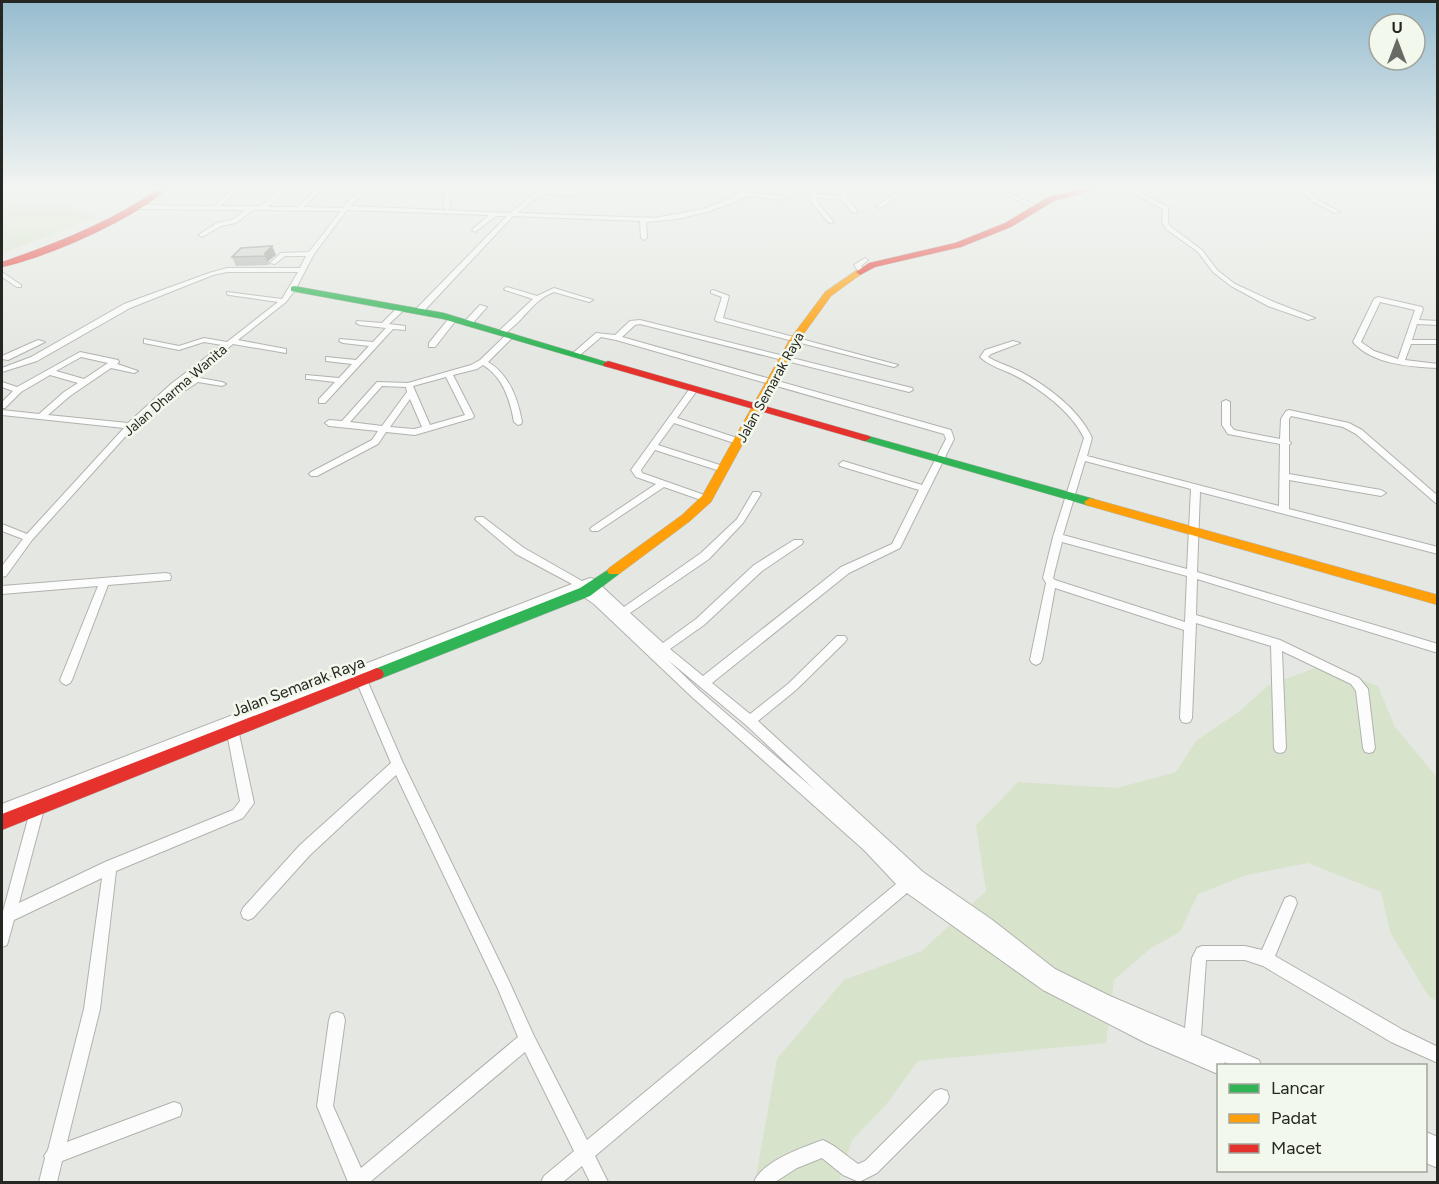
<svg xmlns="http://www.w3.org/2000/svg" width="1439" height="1184" viewBox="0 0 1439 1184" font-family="Figtree,sans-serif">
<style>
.green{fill:#d8e3cb}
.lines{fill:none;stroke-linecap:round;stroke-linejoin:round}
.street-casing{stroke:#b0b2ae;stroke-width:2}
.fast-casing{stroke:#b0b2ae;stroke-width:1}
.slow-casing{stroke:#b0b2ae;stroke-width:1}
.jam-casing{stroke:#b0b2ae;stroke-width:1}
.street{fill:#fbfcfb;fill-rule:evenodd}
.fast{fill:#30b455;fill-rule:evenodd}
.slow{fill:#ff9f0a;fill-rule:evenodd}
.jam{fill:#e5322d;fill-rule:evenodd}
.wall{fill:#b1b3af}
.shaded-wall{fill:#90928e}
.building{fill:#ced0cb;stroke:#90928e;stroke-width:1.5}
.labels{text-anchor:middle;stroke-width:5;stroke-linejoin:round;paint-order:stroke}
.far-street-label{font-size:14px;fill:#252722;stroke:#f3f8ec}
.street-label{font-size:16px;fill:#252722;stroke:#f3f8ec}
</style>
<rect width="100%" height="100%" fill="#e5e8e2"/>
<g class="green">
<polygon points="2,191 14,204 65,204 96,217 2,254"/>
<polygon points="1323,665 1378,686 1395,727 1437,777 1437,1001 1429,997 1390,932 1381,892 1308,863 1247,875 1198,894 1180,932 1151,948 1114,980 1106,1043 918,1061 885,1106 852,1140 839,1182 755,1182 777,1059 844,980 922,951 986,891 976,825 1018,782 1117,788 1176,772 1196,741 1241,710 1267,686"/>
</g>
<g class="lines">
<g class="street-casing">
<g id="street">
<path d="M233,188H240L220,206H261L281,188H288L268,207H298L317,188H323L304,207L342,208L362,188H369L350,206L510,213L542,188H549L546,191L580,192L583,194L580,196L542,194L517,213L654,218L703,209L730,199L746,188H753L748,193L784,196L787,198L784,200L745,196L734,202L707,212L677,219L646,222L647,238L644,240L641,238L640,221L513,216L423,312H417V308L507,216H496L475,232L472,230L473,229L489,215L347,210L314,254L295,290L286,302L238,340L286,349V353L233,344L177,388L133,428L32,540L6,576L2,577V566L23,539L2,531V524L27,534L124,428L2,415V410L39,414L64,392L78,383L50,375L21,392L5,408H2V402L13,391L2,387V382L17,387L80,352L118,360L119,362L117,364L138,371L134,373L111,368L70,396L48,415L128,423L171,384L222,345L204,342L179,350L144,343V339L179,346L204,338L227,342L278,302L229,295L227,294V292L282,299L298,272H227L213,275L130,308L37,361L2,372V368L31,357L124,304L209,273L227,268H300L306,256H285L275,264L270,263L281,253L309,252L341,211L253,210L236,223L221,226L202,237L199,235L200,234L217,223L232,220L246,210L140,209L137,207L140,205L214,206ZM81,357L108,363L84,379L56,371Z"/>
<polygon points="810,188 816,188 816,194 841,196 841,188 847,188 847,198 858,212 853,213 842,200 817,197 817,202 834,222 829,223 811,202"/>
<polygon points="905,188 912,188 880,208 875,207"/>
<polygon points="988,188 997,188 1040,207 1035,208"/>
<polygon points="1123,188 1131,188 1168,207 1168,222 1171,227 1202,250 1217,270 1235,284 1274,302 1315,318 1308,320 1268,306 1231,286 1213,272 1198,252 1166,229 1162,222 1163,209"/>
<polygon points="1300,188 1306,188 1317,200 1340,212 1335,213 1313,202"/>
<polygon points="444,192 449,193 450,208 447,210 444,208"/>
<polygon points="865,258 868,260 861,266 864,271 859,272 854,265"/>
<polygon points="2,272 21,285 21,287 17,287 2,277"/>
<path d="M507,287L537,296L554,288L593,300L589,302L554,292C532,300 522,324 503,334L499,332L500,330L533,299L505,290L504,289Z"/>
<polygon points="713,290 729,296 723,318 898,365 894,367 716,321 715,319 722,297 711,293 711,291"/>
<path d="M1378,297L1422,307L1423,309L1419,320L1438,321V325L1417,324L1412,340H1438V344H1411L1405,360L1438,364V368C1410,367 1372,364 1353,342L1374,299ZM1380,302L1415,310L1398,359L1374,351L1361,342Z"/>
<polygon points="480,305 487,307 471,325 465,325 465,321"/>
<polygon points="399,306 406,308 389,324 405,326 405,330 393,329 325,403 319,403 319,399 335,382 309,379 306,379 306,375 339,378 352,364 326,361 326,357 356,360 369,346 343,343 339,341 340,339 373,342 386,328 360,325 356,323 357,321 382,323"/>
<polygon points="450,317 457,319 435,347 429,347 429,343"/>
<path d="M640,320L912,388L913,390L909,392L640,324L635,325L622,337L951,430L954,439L900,548L849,573L712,683L750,714L788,684L837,636H845L847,639L845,642L796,690L758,721L923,872L991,919L1055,969L1110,996L1185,1028L1192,958L1197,948L1202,946H1245L1262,950L1285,898L1290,896L1295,898L1297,903L1275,956L1403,1030L1438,1047V1063L1391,1042L1263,966L1245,960H1206L1201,1035L1259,1060L1261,1066H1233L1224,1062L1226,1066H1218V1074L1146,1043L1043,990L907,893L595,1156L608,1182H590L582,1166L563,1182H541L544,1176L574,1151L525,1052L370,1182H348L317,1106L329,1020L331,1014L337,1012L343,1014L345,1020L333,1106L361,1168L518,1037L498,989L396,775L310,855L253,918L248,920L243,918L241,913L243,908L300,845L391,763L357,683L352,679L235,725L238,729L254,803L243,818L116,871L100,1009L67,1142L174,1102L180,1104L182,1110L180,1116L62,1161L57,1182H39L45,1158L44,1156L48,1150L84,1009L102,878L14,920L7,945L2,947V915L32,804L2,816V804L572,584L516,554L477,521L475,519L477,517H483L524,548L582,581L590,578L594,579L624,607L701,553L737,519L753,492H759L761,494L743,523L709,559L630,613L663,643L696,619L754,565L794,540H802L803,542L802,544L762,571L704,625L670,649L703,676L841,567L892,544L919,490L840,466L839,464L843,461L922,485L946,439L944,434L616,340L601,337L580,355L573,353L596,333L615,335L630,321ZM579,590L581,595L594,604L692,697L864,850L896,884L587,1140L533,1034L508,979L403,763L367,680L363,675ZM668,660L746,725L815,790L700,691ZM226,728L240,801L233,810L105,862L19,903L45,805L42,800Z"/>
<path d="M508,333L515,335L488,362C509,374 518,399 522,422L521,424L518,425L514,422C510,400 503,377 483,365L477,369L453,375L474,416L473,418L415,435L386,432L378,444L317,476H311L309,474L311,472L372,440L378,431L329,426L325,423L329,420L342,421L377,382L408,383L471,365L480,360ZM446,377L465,415L430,425L413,386ZM382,386L406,387L407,392L382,426L350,422ZM410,399L422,427L414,429L390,427Z"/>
<polygon points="38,340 45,342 8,360 2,359 2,356"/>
<path d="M1013,341L1020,343L991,354L988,357C998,363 1009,366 1019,371C1046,385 1079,409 1092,438L1087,456L1279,506L1280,444L1228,434L1222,425V402L1226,400L1230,402V425L1234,430L1280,439L1281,419L1286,411L1289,410L1349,423L1362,430L1438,496V505L1356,434L1343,427L1291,416L1289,419V441L1291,443L1289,445V474L1381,490L1386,493L1381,496L1289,480V509L1438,547V554L1200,492L1197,572L1438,644V653L1197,579L1196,615L1280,640L1359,678L1368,689L1375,748L1373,752L1369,753L1365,752L1363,748L1356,691L1351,684L1282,651L1286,748L1284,752L1280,753L1276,752L1274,748L1271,646L1196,623L1192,718L1190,722L1186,723L1182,722L1180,718L1184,630L1055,588L1042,660L1040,663L1036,665L1032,663L1030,660L1046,583L1043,578L1053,537L1084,438C1071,411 1039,388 1014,375C1002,369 989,366 980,357L985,350ZM1085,461L1191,489L1187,569L1063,535ZM1062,542L1187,576L1185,622L1055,580L1053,578Z"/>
<polygon points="194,377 222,382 226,384 222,386 198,382 186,390 180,390 180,386"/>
<polygon points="691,387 694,387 698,389 677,418 743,440 744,442 740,445 674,423 658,445 726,467 728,469 726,471 720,471 655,450 641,470 642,473 710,497 712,499 710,501 704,501 664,487 598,531 592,531 590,529 592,527 656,484 636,477 631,470"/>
<polygon points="166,573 170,574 171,577 170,580 108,585 72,680 70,683 66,685 62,683 60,680 98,586 2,594 2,586"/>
<path d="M941,1089L947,1091L949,1097L947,1103L877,1173L859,1182L843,1175L822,1158L797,1168L775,1182H754C761,1162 803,1147 823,1140L834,1146L858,1164L865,1161L935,1091Z"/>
<polygon points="1426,1132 1438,1137 1438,1168 1426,1163"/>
</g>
</g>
<g class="fast-casing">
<g id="fast">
<polygon points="294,286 444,313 613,364 608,367 604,366 443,319 291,291 291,287"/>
<polygon points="865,435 1094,499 1096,502 1090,506 861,440 861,436"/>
<polygon points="614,566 621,571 619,574 590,596 382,678 377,680 372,678 370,674 372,670 580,588"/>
</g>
</g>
<g class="slow-casing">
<g id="slow">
<polygon points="857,270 864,272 831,296 800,339 711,502 690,521 619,574 609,574 607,571 609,568 682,515 702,496 790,339 825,292"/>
<polygon points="1090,498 1438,595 1438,605 1086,505 1084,502"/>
</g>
</g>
<g class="jam-casing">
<g id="jam">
<path d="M160,188H168C135,219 46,258 2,267V262C57,243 111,222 160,188Z"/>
<polygon points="1087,188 1100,188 1054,201 1011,227 961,247 875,267 860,275 856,272 869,263 955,243 1005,223 1048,197"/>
<polygon points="608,361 869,436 871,438 865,441 861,440 604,366 603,364"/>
<polygon points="377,668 382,670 384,674 382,678 2,830 2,814"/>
</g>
</g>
<use href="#street" class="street"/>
<use href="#fast" class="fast"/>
<use href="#slow" class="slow"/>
<use href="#jam" class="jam"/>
</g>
<polygon class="wall" points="272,246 276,255 268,261 269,265 236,266 232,257"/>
<polygon class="shaded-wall" points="272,246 276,255 268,261 269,265 265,256 265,253"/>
<polygon class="building" points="272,246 265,253 265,256 232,257 241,248"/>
<linearGradient id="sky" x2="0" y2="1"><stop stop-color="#96bccf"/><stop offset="0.53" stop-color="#f3f5f2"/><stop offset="1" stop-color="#f3f5f2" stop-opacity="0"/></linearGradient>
<rect width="1439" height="354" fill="url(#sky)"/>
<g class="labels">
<g class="far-street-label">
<text transform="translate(770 387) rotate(-61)" y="5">Jalan Semarak Raya</text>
<text transform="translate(175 390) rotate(-41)" y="5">Jalan Dharma Wanita</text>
</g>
<g class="street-label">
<text transform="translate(298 686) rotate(-21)" y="6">Jalan Semarak Raya</text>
</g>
</g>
<rect width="1439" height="1184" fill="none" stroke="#252722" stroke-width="6"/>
<rect x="1217" y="1064" width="210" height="108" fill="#f3f8ec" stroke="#a1a49b" stroke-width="1.5"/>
<rect x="1229" y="1084" width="30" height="9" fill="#30b455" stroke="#a1a49b" stroke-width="1.5"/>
<text x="1271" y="1094" font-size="18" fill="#252722">Lancar</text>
<rect x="1229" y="1114" width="30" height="9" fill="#ff9f0a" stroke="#a1a49b" stroke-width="1.5"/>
<text x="1271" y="1124" font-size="18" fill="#252722">Padat</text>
<rect x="1229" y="1144" width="30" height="9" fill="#e5322d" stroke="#a1a49b" stroke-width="1.5"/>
<text x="1271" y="1154" font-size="18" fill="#252722">Macet</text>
<g transform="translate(1397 42)"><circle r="28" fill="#f3f8ec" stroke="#a1a49b" stroke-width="1.5"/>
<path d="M0-4.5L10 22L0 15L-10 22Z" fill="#686b65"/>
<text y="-9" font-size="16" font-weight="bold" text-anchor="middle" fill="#252722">U</text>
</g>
</svg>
